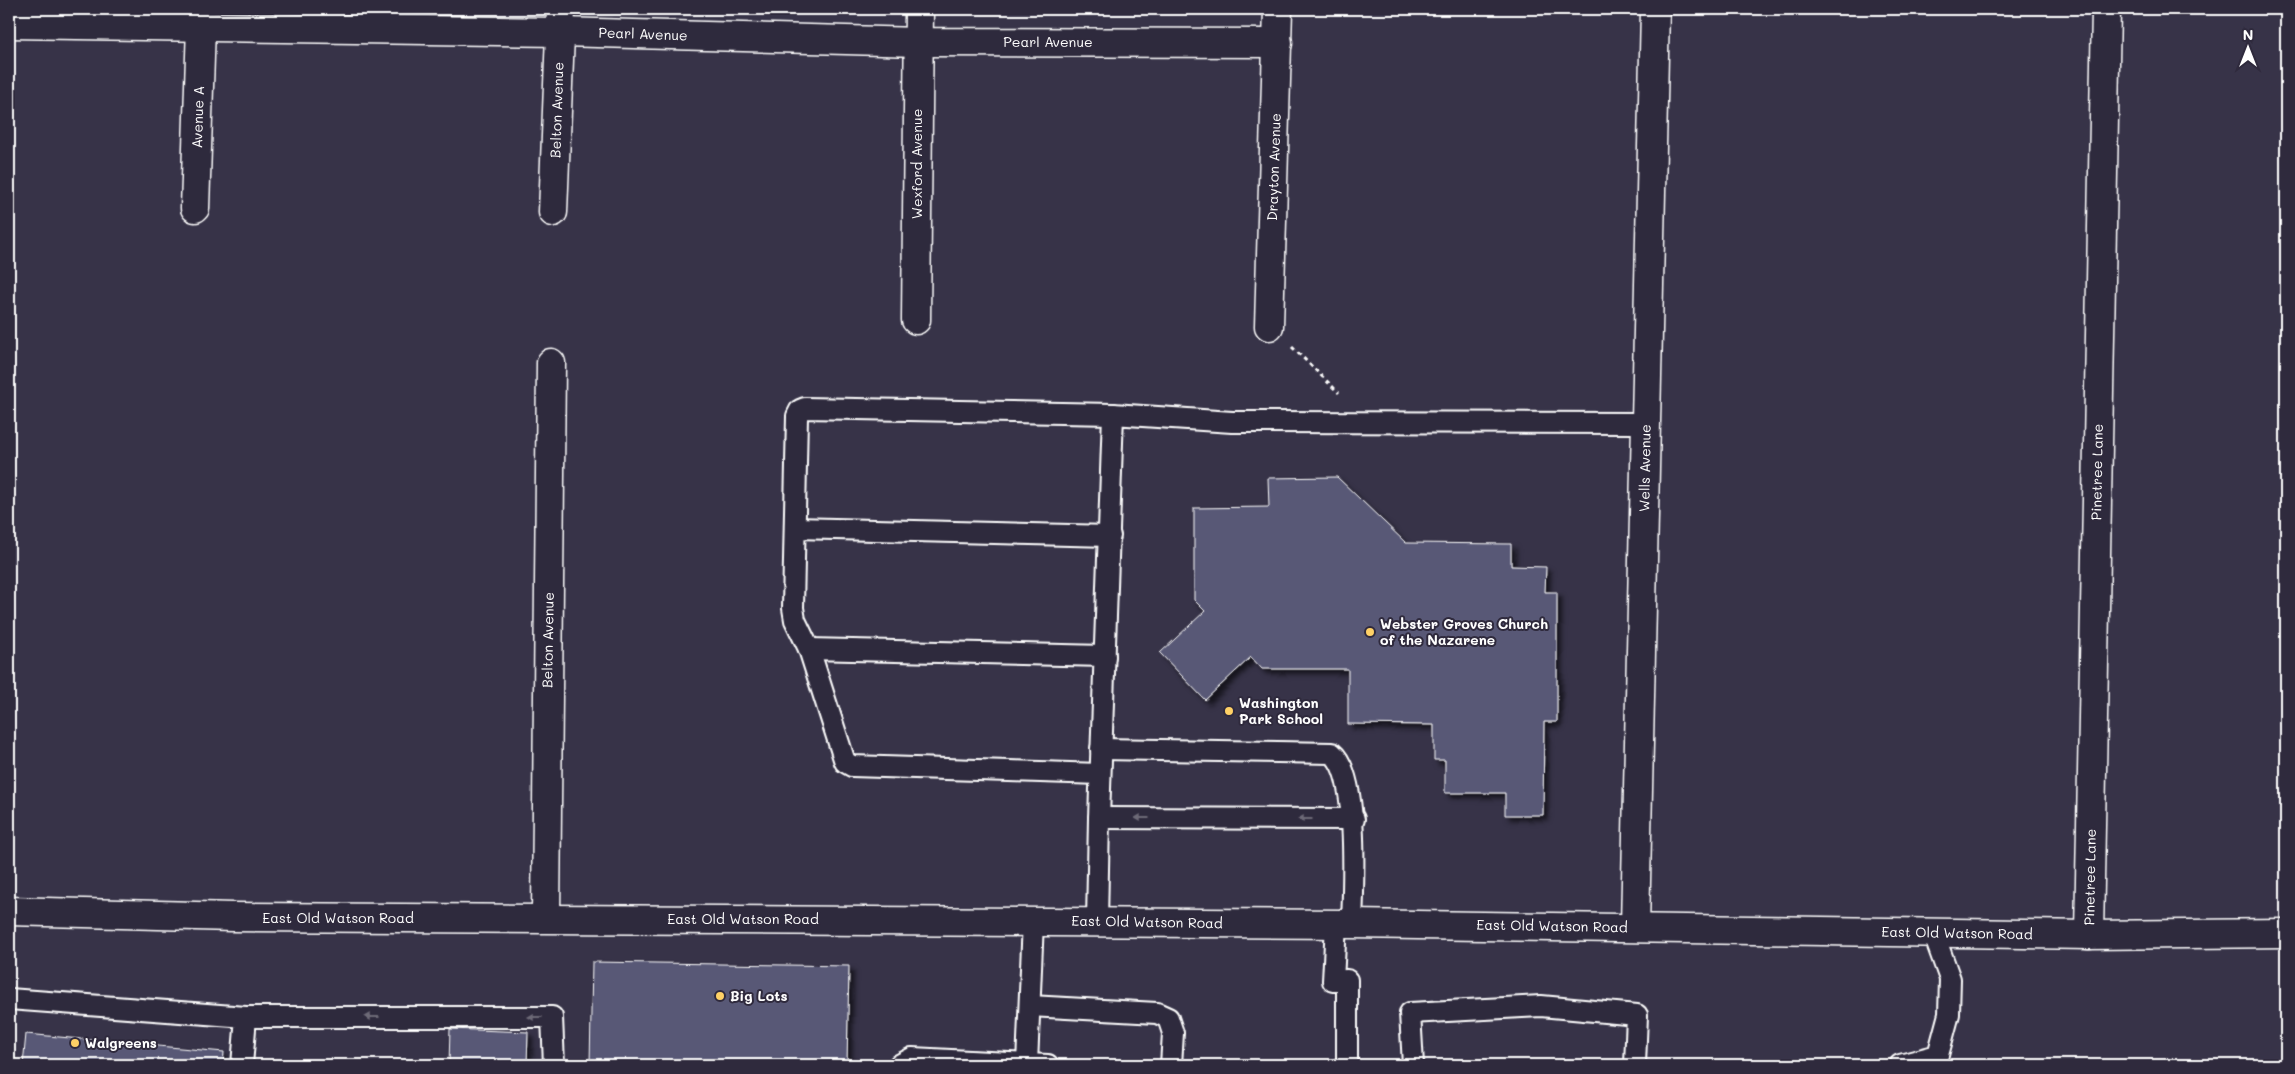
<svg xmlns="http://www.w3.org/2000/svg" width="2295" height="1074" viewBox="0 0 2295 1074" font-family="Mali,sans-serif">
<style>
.building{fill:#595976;stroke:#fff;filter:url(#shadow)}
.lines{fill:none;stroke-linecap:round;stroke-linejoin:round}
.lane-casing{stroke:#fff;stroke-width:24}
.street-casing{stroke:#fff;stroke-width:31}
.path{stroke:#fff;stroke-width:3;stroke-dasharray:4 4;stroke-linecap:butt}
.lane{stroke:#2f2a3d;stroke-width:20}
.street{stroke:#2f2a3d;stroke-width:28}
.oneway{fill:#6d6a77}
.poi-dot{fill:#ffd166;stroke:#2f2a3d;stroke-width:2}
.labels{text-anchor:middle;stroke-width:4;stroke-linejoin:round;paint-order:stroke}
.street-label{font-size:14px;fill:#fff;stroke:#2f2a3d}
.poi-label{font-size:14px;font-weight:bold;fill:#fff;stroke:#2f2a3d;text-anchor:start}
</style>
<defs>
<filter id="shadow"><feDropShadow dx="4.5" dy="4.5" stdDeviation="2.5" flood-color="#0009"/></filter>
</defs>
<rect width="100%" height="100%" fill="#373348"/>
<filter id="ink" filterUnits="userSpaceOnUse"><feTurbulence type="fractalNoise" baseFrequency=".02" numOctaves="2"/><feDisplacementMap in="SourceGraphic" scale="10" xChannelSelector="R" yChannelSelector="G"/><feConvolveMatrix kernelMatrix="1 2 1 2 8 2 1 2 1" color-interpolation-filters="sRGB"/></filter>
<g filter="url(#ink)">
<g class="building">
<polygon points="1337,477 1406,543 1511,544 1511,566 1546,567 1545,592 1557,592 1557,722 1544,722 1543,815 1505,815 1505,793 1445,793 1445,760 1434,760 1434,725 1348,724 1348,669 1262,669 1251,657 1205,700 1160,653 1205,611 1194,600 1194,508 1269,507 1268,478"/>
<polygon points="592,962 849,966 847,1065 590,1065"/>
<polygon points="450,1029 528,1032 527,1065 449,1065"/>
<polygon points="26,1034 224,1052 223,1065 23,1065"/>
</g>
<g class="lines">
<g class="lane-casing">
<g id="lane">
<polyline points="795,528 1110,536"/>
<polyline points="809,649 1105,656"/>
<path d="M1101,749L1332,753C1360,775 1353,889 1352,924"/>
<polyline points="1100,774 852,766 845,762 809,649 795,620 793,608 797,416 800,410 805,408 1113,414"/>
<polyline points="1099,818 1354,819"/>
<polyline points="1097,922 1099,818 1113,414 1232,422 1646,423"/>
<polyline points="1336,924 1333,981 1347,980 1347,1065"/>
<polyline points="9,999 246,1017 242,1065"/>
<polyline points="1030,1006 1157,1013 1168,1018 1173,1033 1171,1065"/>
<polyline points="246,1017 552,1017 554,1065"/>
<polyline points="1027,1064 1048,1065"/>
<polyline points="899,1065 912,1058 1027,1064 1033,921"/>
<polyline points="1413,1065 1410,1013 1541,1006 1637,1015 1635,1065"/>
<polyline points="1900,1065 1938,1055 1949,1014 1950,979 1933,932"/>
</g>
</g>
<g class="street-casing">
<g id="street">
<polyline points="9,24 561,32 918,42 1278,43"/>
<polyline points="195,208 201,26"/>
<polyline points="553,212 561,9"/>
<polyline points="916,320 919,9"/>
<polyline points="1269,326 1278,9"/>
<polyline points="9,911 233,917 1352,924 2089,935 2286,933"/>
<polyline points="546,918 551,363"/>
<polyline points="1635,927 1655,9"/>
<polyline points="2089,935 2106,9"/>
</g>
</g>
<polyline class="path" points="1292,347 1339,393"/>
<use href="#lane" class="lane"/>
<use href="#street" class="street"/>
</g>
<defs><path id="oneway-solid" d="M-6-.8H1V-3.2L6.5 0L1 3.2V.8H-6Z" transform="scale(1.25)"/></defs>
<g class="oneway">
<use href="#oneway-solid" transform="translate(1142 818) rotate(-180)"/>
<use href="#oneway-solid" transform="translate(1305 819) rotate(-180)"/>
<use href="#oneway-solid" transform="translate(372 1017) rotate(180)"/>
<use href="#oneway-solid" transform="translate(535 1017) rotate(180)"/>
</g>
</g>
<g class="poi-dot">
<circle cx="1370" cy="632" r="5"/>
<circle cx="1229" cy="711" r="5"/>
<circle cx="720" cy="996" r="5"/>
<circle cx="75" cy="1043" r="5"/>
</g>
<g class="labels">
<g class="street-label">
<text transform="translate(643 34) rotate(2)" y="5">Pearl Avenue</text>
<text x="1048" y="47">Pearl Avenue</text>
<text transform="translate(557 110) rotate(-88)" y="5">Belton Avenue</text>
<text transform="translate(198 117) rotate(-88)" y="5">Avenue A</text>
<text transform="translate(917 164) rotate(-90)" y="5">Wexford Avenue</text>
<text transform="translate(1274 167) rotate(-88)" y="5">Drayton Avenue</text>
<text transform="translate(1645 468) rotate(-89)" y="5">Wells Avenue</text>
<text transform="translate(2097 472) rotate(-89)" y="5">Pinetree Lane</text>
<text transform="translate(548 640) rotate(-89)" y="5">Belton Avenue</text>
<text transform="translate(2090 877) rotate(-89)" y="5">Pinetree Lane</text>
<text x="338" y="923">East Old Watson Road</text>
<text x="743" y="924">East Old Watson Road</text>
<text transform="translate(1147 922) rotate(1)" y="5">East Old Watson Road</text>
<text transform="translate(1552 926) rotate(1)" y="5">East Old Watson Road</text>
<text transform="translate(1957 933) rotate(1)" y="5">East Old Watson Road</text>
</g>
<g class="poi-label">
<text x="1380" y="629">Webster Groves Church<tspan x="1380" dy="16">of the Nazarene</tspan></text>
<text x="1239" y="708">Washington<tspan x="1239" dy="16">Park School</tspan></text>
<text x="730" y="1001">Big Lots</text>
<text x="85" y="1048">Walgreens</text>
</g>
</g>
<rect width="2295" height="1074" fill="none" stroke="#2f2a3d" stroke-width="30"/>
<rect x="15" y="15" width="2265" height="1044" fill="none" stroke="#fff" stroke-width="2" filter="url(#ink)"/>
<g transform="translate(2248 48)" stroke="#2f2a3d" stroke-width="4" paint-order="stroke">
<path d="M0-4L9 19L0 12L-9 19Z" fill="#ffffff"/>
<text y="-8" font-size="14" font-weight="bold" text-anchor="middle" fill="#ffffff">N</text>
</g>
</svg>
